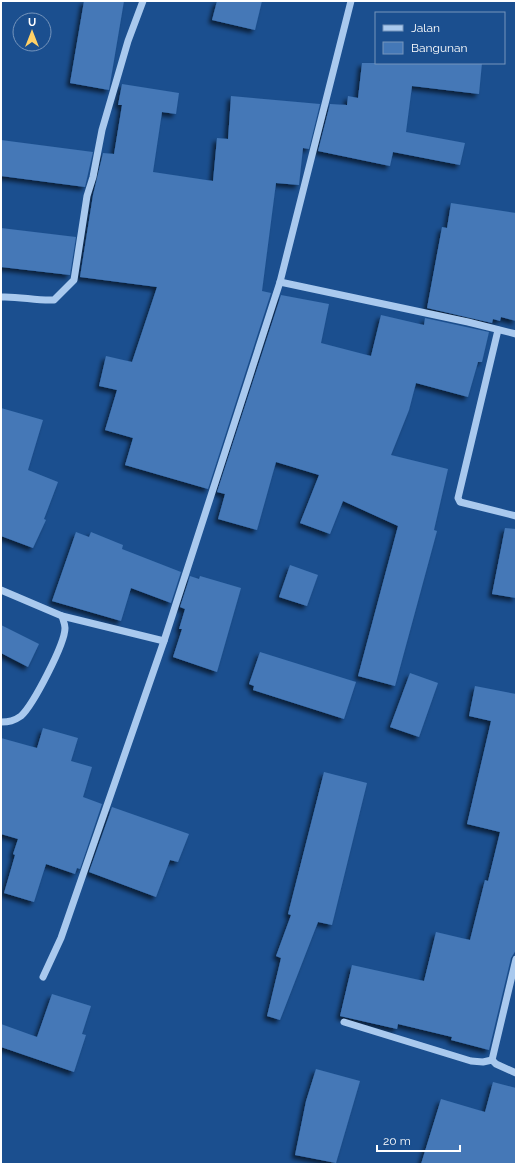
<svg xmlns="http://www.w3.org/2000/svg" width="517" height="1165" viewBox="0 0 517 1165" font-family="Raleway,sans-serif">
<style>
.building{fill:#4478b7;filter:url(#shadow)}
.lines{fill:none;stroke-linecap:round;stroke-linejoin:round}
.minor{stroke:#a9c9ee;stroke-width:7}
</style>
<defs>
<filter id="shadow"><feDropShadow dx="-3.5" dy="3.5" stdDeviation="2" flood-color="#0009"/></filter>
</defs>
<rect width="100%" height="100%" fill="#1b4f8f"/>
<g class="building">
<polygon points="84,1 124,1 109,90 70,83"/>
<polygon points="217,1 262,1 255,30 212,20"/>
<polygon points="362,63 482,63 479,94 412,86 406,132 465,143 460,165 393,152 390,166 318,151 330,104 347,105 348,96 358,98"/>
<polygon points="122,84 179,93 176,114 162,112 153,172 213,181 217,138 228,139 231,96 320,104 309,149 303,148 299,185 276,183 262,291 271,293 208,489 125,465 133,438 105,430 117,390 99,386 106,356 132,362 157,287 80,277 93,195 103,153 114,154 122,105 118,105"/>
<polygon points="1,140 93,152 85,187 1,176"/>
<polygon points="451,203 516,213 516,321 501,317 500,321 493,319 492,323 427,308 442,227 447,228"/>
<polygon points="1,228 76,237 70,275 1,267"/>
<polygon points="281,295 329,304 321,343 371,356 381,315 424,325 425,318 489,332 482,362 478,362 468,397 416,383 409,410 391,455 448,469 434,530 437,531 395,686 358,676 398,526 343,501 330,534 300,523 319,475 276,462 257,530 218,519 225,494 217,492"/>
<polygon points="1,408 43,420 28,470 58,482 44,519 46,520 33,548 1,536"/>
<polygon points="505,528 516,529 516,598 492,594"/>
<polygon points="76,532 89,537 91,532 123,545 122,549 181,572 171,603 131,588 121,621 52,601"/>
<polygon points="290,565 318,575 307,606 279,597"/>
<polygon points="190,576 199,579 200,576 241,588 217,672 173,657 182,629 179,629 185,609 180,607"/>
<polygon points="1,625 39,644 28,667 1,653"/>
<polygon points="260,652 356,682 344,719 253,690 254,686 249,684"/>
<polygon points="410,673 438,683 419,737 390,727"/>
<polygon points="475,686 516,694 516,950 511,958 489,1050 451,1040 452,1037 398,1024 397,1029 340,1016 352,965 424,981 436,932 470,940 485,880 488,881 500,832 467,824 491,721 469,716"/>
<polygon points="43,728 78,738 71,761 92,767 83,797 102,804 80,869 77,868 75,874 46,864 34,902 4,893 15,855 13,854 18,839 1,834 1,738 37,748"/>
<polygon points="324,772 367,783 332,925 318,922 280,1020 267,1016 281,958 276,956 291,915 288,914"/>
<polygon points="112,807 189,834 178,862 170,860 156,897 89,872"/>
<polygon points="52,994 91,1006 82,1034 86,1035 74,1072 1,1047 1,1024 37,1037"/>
<polygon points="316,1069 360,1081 336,1163 295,1155 306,1101"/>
<polygon points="493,1082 516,1088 516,1164 421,1164 441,1099 485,1112"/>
</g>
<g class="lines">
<g class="minor">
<polyline points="280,282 468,322 516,334"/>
<path d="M1,297C19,296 36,301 54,300L74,280L87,196L93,177L102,130L128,41L143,1"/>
<polyline points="498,330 458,498 460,502 516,516"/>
<polyline points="1,590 62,616 164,641"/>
<path d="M1,722C9,722 14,721 21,716C33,705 65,644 65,628C65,624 63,620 62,616"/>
<polyline points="43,977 61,938 164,641 280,282 351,1"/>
<polyline points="344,1022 471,1061 483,1062 492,1060 496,1064 516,1073"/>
<polyline points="492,1060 516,959"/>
</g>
</g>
<rect width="517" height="1165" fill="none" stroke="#ffffff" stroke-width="4"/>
<rect x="375" y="12" width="130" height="52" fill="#1b4f8f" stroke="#7695bc"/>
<rect x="383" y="25" width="20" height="6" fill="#a9c9ee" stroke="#7695bc"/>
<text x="411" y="32" font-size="12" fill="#ffffff">Jalan</text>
<rect x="383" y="42" width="20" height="12" fill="#4478b7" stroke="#7695bc"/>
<text x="411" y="52" font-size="12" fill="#ffffff">Bangunan</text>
<g transform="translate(32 32)"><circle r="19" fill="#1b4f8f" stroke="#7695bc"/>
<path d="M0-3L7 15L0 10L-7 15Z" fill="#ffd166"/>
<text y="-6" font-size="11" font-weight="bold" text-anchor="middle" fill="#ffffff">U</text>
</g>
<path d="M377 1145v6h83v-6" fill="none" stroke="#ffffff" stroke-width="2"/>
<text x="383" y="1145" font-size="12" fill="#ffffff" stroke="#1b4f8f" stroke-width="3" paint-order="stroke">20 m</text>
</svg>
